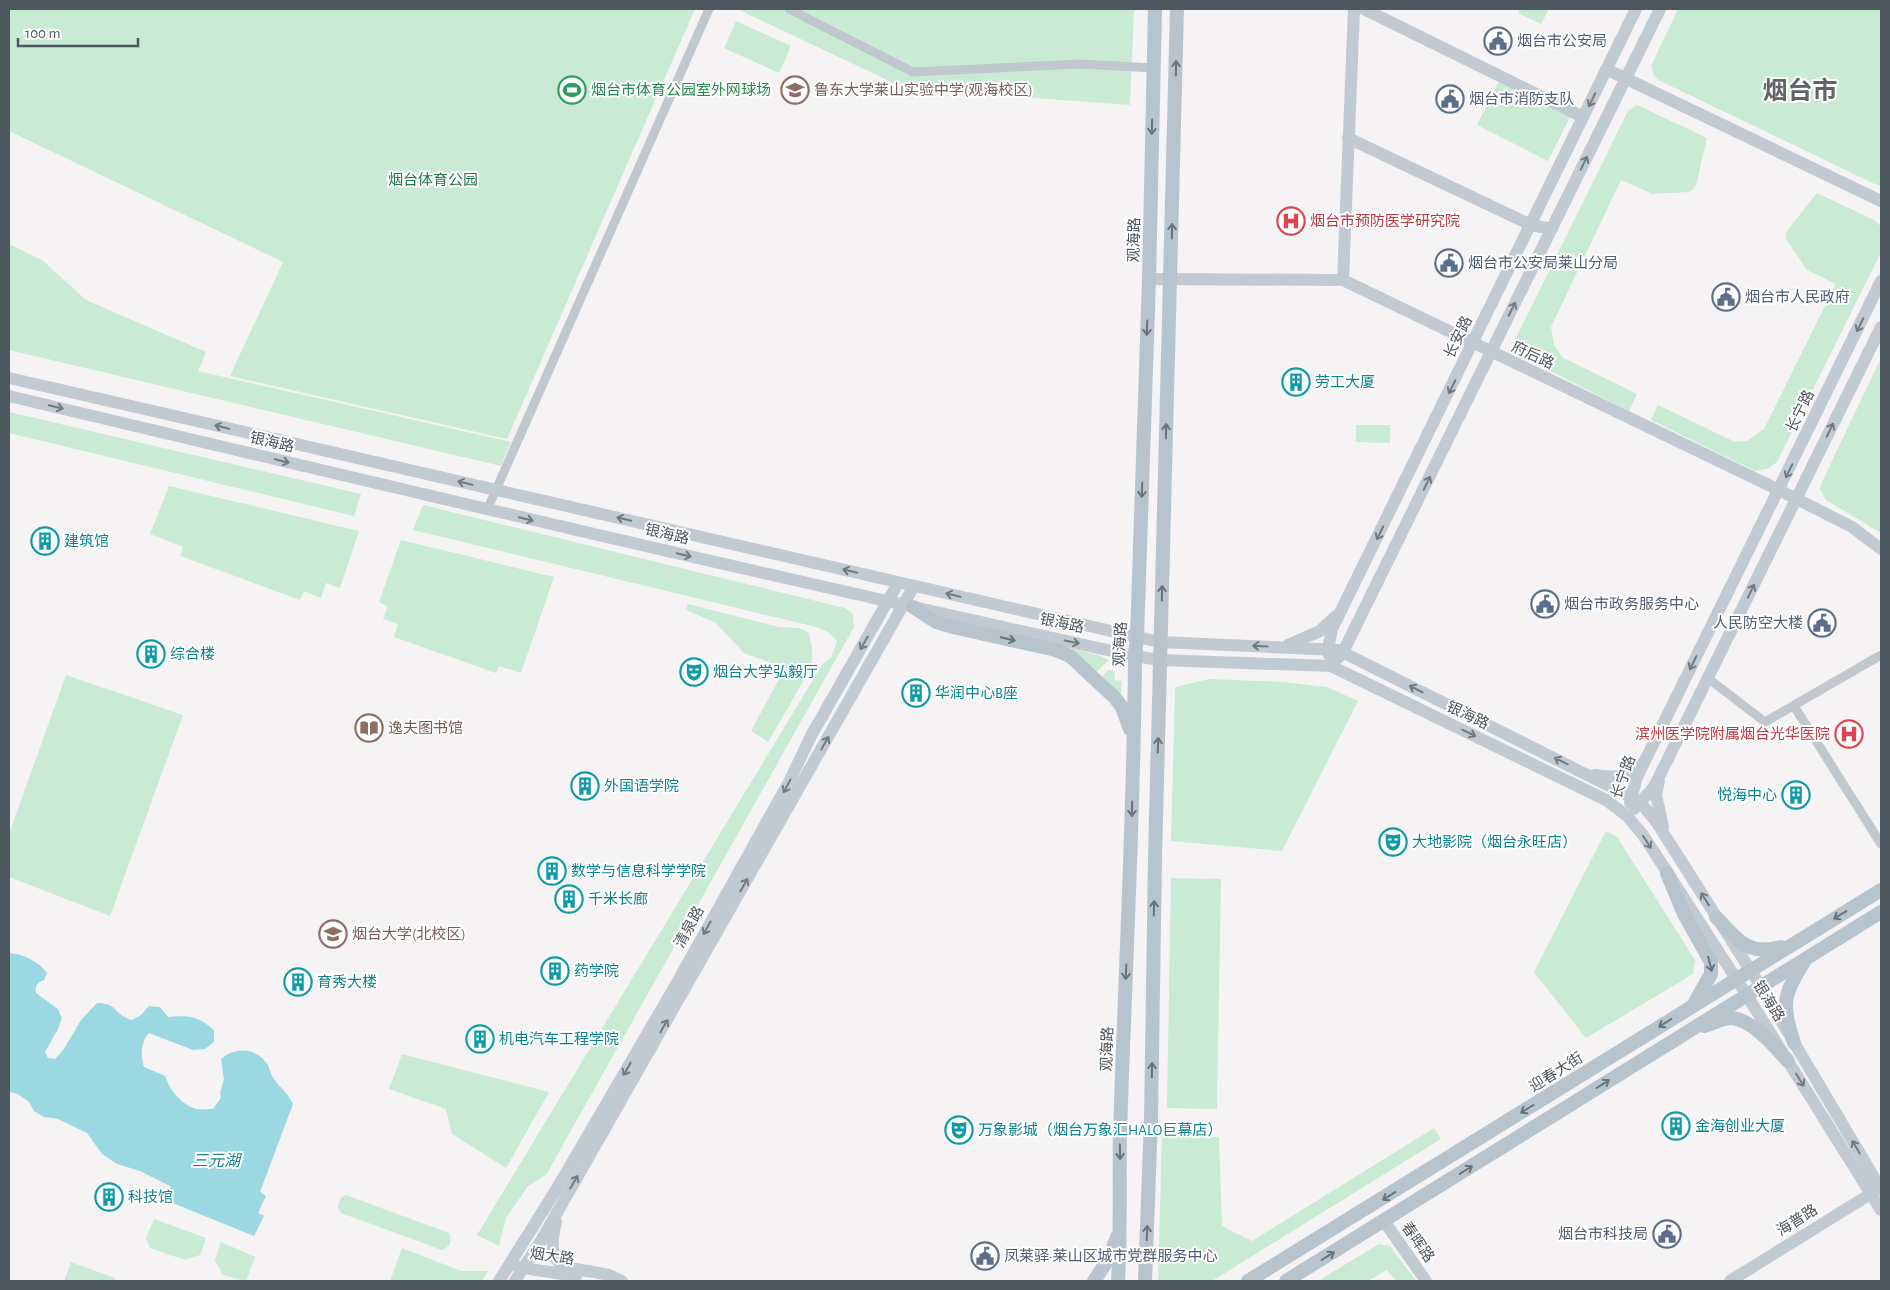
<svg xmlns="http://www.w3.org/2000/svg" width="1890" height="1290" viewBox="0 0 1890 1290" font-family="'Alegreya Sans','Noto Sans SC',sans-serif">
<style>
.green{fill:#c9ebd4}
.water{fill:#9bd8e2}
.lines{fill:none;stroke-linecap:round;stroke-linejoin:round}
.street{stroke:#c1c8cd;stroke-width:9}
.secondary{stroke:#c1cad1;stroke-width:12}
.primary{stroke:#b7c4cd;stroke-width:14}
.oneway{stroke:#68727a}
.oneway2{stroke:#707a80}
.labels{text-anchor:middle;stroke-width:4;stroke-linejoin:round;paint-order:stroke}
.service-label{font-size:15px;fill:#4e5e75;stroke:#fff;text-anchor:start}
.leisure-label{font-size:15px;fill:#27864d;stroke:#fff;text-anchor:start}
.education-label{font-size:15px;fill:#785e54;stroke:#fff;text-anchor:start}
.park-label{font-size:15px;fill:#257849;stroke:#fff}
.health-label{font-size:15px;fill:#be3a42;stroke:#fff;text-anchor:start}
.street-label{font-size:15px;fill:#4d575e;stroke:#fff}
.culture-label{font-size:15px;fill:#0d838f;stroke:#fff;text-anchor:start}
.water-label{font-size:16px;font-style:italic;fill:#1e8090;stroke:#fff}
.town-label{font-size:25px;font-weight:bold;fill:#606467;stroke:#fff}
</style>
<rect width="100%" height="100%" fill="#f5f3f3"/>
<g class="green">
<polygon points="9,9 695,9 507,439 230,376 283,262 9,131"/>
<polygon points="737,9 1134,9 1130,105 904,88"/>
<polygon points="1520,9 1549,9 1541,24 1518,13"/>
<polygon points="1678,9 1881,9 1881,187 1658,80 1654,75 1651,66"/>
<polygon points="736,21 791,46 779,73 724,48"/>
<polygon points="1499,81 1570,117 1548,161 1477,125"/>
<polygon points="1637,105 1707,138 1696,185 1692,190 1688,192 1653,194 1621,180 1551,327 1554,345 1562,357 1637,394 1629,411 1519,355 1514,347 1515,340 1628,111"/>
<polygon points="1817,193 1876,221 1881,227 1881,252 1777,462 1767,469 1755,471 1651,420 1658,405 1735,442 1747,441 1764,429 1836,284 1807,270 1786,239 1786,232"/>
<polygon points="9,244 42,260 86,300 206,352 198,371 511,442 501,466 9,350"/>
<polygon points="1881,358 1881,533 1826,500 1820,489 1821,484"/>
<polygon points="9,412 361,494 354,516 9,433"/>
<polygon points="1356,425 1390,425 1390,443 1356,442"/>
<polygon points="169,486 359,531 340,588 326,583 321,598 304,591 300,600 180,556 183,547 150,534"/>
<polygon points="423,505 845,608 853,614 854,627 546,1175 528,1186 506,1218 499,1246 477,1235 822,665 831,658 837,641 830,633 816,627 413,530"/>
<polygon points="401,540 554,577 521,673 499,666 496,673 394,637 398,624 383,619 388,606 379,602"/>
<polygon points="688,604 779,627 799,628 808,632 812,647 812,666 768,742 751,731 785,668 744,653 716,623 686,610"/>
<polygon points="960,622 1098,655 1109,660 1097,671 1077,657"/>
<polygon points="1108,670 1114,671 1115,680 1122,681 1121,696 1101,678"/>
<polygon points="66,675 183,715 110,916 9,877 9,834"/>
<polygon points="1209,679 1283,682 1327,687 1358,701 1282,851 1171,841 1175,687"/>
<polygon points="1606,831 1617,837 1695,960 1693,974 1586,1038 1534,972"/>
<polygon points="1171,878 1221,879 1217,1109 1167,1108"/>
<polygon points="402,1054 549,1092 506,1168 452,1134 446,1109 389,1089"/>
<polygon points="1434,1128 1441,1139 1212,1281 1158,1281 1162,1136 1219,1137 1222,1226 1252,1241"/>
<path d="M346,1195L449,1233C453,1241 450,1247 442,1250L341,1213L338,1208C338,1201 340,1198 346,1195Z"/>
<polygon points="154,1219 206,1238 200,1255 185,1260 150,1248 146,1238"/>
<polygon points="221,1242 255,1257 246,1281 223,1275 215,1260"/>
<polygon points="1379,1244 1390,1246 1416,1281 1396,1281 1387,1270 1368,1281 1318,1281"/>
<polygon points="402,1248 461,1271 488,1271 482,1281 390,1281"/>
<polygon points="71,1262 115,1278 114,1281 64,1281"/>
</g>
<path class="water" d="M9,953C23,954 38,961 47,973L44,980C37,983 35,985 36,993L58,1009L62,1018L58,1029L45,1052L48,1058L55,1059L64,1049L81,1020L97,1003C118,1003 115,1016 132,1020L141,1015L149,1006L160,1007L168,1017C188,1015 199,1016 214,1030V1042L205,1049L193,1050L149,1033C141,1041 140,1056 144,1067L165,1076C170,1090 182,1106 197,1109C202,1110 208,1109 213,1109L221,1098L220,1093L224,1079L221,1059C236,1046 257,1048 268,1065C270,1070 271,1075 274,1079C281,1089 288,1093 293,1104L260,1192L266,1196L258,1213L264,1216L254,1236L165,1200L170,1186L140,1171L117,1164L102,1154L87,1133L58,1119L44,1117L34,1111L29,1102L18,1094L9,1092Z"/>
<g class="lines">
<g class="street">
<polyline points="789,9 913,72 1080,64 1154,68"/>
<polyline points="487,510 709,9"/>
<polyline points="1709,679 1765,722 1881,655"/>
<polyline points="1794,706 1881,844"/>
</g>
<g class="secondary">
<polyline points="1364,9 1583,117"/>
<polyline points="1606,69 1881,201"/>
<polyline points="1348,138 1531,225 1552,229"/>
<polyline points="1149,279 1343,280 1779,490 1852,527 1881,549"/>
<polyline points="1343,280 1354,9"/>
<polyline points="9,378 1137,637 1161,642 1338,650 1631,797 1641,803 1657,823 1761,987 1881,1189"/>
<path d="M9,396C383,485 758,574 1135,656L1160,660L1331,666L1606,800L1627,816L1643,835L1746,994L1881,1210"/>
<polyline points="1288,645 1320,631 1336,616"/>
<polyline points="1329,655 1328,649 1332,629 1636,9"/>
<polyline points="1338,658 1343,652 1660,9"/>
<path d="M1595,775C1613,778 1627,778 1641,764"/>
<polyline points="1659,781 1656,795 1663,827"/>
<polyline points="1630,803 1637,777 1881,281"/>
<polyline points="1634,809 1654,787 1881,327"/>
<polyline points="1384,1221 1426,1281"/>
<path d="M556,1222C544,1272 566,1266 604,1274C611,1275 617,1279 622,1281"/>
<polyline points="517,1267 576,1276"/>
<polyline points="499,1281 556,1190 674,988 789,782 811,736 898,583"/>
<polyline points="515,1281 542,1239 914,586"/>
<polyline points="1730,1281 1877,1190"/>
</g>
<g class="primary">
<polyline points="913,607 936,622 953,627 1056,650 1070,656 1115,698 1122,707 1130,729"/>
<polyline points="1667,873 1684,914 1711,962 1711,974 1695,1002"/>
<path d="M1716,917C1738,940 1747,956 1781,947"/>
<path d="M1704,1026C1712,1024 1723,1018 1731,1018C1752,1019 1775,1047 1788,1061"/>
<path d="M1794,1043C1782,1005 1782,996 1804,962"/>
<polyline points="1094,1281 1109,1258 1117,1237"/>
<path d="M1118,1281C1121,1232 1119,1183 1120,1133C1125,974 1134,815 1135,656L1137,637L1149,279L1155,9"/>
<polyline points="1145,1281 1151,1120 1155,857 1177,9"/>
<path d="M1248,1281C1460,1152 1669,1019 1881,890"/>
<polyline points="1286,1281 1881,912"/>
</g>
</g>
<defs><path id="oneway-shaft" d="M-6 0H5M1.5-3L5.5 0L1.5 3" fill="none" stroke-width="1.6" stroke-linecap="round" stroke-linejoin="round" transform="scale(1.25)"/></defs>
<g class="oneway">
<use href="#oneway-shaft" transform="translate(1176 68) rotate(-89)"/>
<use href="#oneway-shaft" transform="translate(1152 127) rotate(91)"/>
<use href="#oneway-shaft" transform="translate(1172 231) rotate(-89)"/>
<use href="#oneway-shaft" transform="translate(1147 328) rotate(92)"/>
<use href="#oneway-shaft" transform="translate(1166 431) rotate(-89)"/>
<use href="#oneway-shaft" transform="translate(1142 490) rotate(92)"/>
<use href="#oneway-shaft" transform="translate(1162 593) rotate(-89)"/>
<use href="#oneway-shaft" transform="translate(1008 639) rotate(13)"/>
<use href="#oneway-shaft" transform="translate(1158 745) rotate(-88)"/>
<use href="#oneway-shaft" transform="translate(1132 809) rotate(91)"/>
<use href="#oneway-shaft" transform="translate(1154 908) rotate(-89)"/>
<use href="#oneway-shaft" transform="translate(1840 915) rotate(149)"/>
<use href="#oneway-shaft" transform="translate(1710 964) rotate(76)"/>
<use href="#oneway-shaft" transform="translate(1126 972) rotate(92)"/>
<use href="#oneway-shaft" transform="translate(1665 1023) rotate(148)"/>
<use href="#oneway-shaft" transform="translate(1152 1070) rotate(-89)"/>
<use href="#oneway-shaft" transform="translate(1603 1084) rotate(-32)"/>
<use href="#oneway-shaft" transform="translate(1527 1109) rotate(148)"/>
<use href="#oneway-shaft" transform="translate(1120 1152) rotate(89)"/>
<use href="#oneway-shaft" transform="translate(1466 1170) rotate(-32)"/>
<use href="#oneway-shaft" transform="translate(1389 1196) rotate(148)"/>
<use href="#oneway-shaft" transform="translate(1147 1233) rotate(-88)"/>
<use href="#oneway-shaft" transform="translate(1328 1256) rotate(-32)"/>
</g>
<g class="oneway2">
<use href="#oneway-shaft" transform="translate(1592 100) rotate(116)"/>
<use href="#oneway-shaft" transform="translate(1584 163) rotate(-64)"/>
<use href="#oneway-shaft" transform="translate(1512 309) rotate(-64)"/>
<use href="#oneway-shaft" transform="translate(1860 325) rotate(116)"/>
<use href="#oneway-shaft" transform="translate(1452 387) rotate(116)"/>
<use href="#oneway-shaft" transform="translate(56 407) rotate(13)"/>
<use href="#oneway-shaft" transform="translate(222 427) rotate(-167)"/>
<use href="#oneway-shaft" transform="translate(1830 430) rotate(-64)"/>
<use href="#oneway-shaft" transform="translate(282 461) rotate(13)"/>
<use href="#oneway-shaft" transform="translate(1789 471) rotate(116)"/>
<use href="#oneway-shaft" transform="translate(465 483) rotate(-167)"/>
<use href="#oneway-shaft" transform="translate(1427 483) rotate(-64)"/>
<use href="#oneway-shaft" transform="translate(526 519) rotate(13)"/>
<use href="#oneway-shaft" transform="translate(624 519) rotate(-167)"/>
<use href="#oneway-shaft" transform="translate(1380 533) rotate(116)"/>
<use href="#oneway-shaft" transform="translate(684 555) rotate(13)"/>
<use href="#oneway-shaft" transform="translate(850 571) rotate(-167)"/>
<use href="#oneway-shaft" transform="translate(1751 591) rotate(-64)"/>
<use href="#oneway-shaft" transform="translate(953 595) rotate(-167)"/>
<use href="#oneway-shaft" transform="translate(1072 642) rotate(12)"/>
<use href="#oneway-shaft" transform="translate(864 643) rotate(120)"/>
<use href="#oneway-shaft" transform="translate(1260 646) rotate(-177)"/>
<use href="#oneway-shaft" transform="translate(1693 663) rotate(116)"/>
<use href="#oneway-shaft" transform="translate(1416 689) rotate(-153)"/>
<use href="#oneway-shaft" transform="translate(1469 733) rotate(26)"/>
<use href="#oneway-shaft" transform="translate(825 743) rotate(-60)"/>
<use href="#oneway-shaft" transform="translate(1561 761) rotate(-153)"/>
<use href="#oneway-shaft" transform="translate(787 786) rotate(118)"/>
<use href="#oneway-shaft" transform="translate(1647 842) rotate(57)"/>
<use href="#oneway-shaft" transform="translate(744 885) rotate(-60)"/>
<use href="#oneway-shaft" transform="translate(1705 899) rotate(-122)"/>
<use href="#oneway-shaft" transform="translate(707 928) rotate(119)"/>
<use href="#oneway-shaft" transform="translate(664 1026) rotate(-60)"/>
<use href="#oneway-shaft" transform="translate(627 1069) rotate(120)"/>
<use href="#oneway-shaft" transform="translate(1800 1080) rotate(58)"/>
<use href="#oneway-shaft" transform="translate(1856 1147) rotate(-121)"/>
<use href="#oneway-shaft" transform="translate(574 1182) rotate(-60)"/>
</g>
<defs>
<g id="civic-ring" transform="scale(1.4375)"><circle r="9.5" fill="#fff" stroke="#5c6f8a" stroke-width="1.5"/><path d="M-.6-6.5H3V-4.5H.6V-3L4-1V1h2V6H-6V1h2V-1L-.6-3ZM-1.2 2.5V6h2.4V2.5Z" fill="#5c6f8a"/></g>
<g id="stadium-ring" transform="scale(1.4375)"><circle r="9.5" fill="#fff" stroke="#2e9e5b" stroke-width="1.5"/><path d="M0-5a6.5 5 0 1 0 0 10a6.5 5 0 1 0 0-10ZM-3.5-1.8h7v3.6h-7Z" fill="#2e9e5b"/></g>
<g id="school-ring" transform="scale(1.4375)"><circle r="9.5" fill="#fff" stroke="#8d6e63" stroke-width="1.5"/><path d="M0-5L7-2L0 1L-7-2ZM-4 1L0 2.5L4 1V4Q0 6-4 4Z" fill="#8d6e63"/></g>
<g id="hospital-ring" transform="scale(1.4375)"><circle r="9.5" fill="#fff" stroke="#e0444e" stroke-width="1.5"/><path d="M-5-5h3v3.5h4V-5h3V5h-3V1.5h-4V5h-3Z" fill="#e0444e"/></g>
<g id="building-ring" transform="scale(1.4375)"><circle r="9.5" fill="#fff" stroke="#0f9aa8" stroke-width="1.5"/><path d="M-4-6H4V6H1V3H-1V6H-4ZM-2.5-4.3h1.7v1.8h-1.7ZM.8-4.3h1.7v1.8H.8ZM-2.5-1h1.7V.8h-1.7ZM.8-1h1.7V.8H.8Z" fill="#0f9aa8"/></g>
<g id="theatre-ring" transform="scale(1.4375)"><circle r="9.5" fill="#fff" stroke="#0f9aa8" stroke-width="1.5"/><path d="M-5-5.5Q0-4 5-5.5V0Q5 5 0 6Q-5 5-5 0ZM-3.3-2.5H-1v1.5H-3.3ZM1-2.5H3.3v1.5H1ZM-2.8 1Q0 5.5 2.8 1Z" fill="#0f9aa8"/></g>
<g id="library-ring" transform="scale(1.4375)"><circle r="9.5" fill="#fff" stroke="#8d6e63" stroke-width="1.5"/><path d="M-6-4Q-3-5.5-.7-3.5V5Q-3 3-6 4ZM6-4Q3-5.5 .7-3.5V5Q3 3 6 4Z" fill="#8d6e63"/></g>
<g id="university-ring" transform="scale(1.4375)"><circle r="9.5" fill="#fff" stroke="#8d6e63" stroke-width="1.5"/><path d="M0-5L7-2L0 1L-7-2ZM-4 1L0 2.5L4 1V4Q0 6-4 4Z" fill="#8d6e63"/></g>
</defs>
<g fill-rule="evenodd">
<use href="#civic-ring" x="1498" y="41"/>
<use href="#stadium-ring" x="572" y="90"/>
<use href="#school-ring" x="795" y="90"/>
<use href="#civic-ring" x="1450" y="99"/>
<use href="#hospital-ring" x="1291" y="221"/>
<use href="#civic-ring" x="1449" y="263"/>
<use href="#civic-ring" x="1726" y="297"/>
<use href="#building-ring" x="1296" y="382"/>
<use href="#building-ring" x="45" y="541"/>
<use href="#civic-ring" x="1545" y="604"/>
<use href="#civic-ring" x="1822" y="623"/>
<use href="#building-ring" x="151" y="654"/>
<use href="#theatre-ring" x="694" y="672"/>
<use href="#building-ring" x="916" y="693"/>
<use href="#library-ring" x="369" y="728"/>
<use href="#hospital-ring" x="1849" y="734"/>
<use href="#building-ring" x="585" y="786"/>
<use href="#building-ring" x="1796" y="795"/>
<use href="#theatre-ring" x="1393" y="842"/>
<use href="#building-ring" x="552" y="871"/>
<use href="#building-ring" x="569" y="899"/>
<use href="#university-ring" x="333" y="934"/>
<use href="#building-ring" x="555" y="971"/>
<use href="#building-ring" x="298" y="982"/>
<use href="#building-ring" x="480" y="1039"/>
<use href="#building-ring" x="1676" y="1126"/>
<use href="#theatre-ring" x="959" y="1130"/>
<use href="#building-ring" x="109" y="1197"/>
<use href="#civic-ring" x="1667" y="1234"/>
<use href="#civic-ring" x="985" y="1256"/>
</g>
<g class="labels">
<g class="service-label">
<text x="1517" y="46">烟台市公安局</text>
<text x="1469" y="104">烟台市消防支队</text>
<text x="1468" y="268">烟台市公安局莱山分局</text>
<text x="1745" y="302">烟台市人民政府</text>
<text x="1564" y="609">烟台市政务服务中心</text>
<text x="1803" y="628" text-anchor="end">人民防空大楼</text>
<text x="1648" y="1239" text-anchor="end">烟台市科技局</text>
<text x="1004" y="1261">凤莱驿·莱山区城市党群服务中心</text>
</g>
<g class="leisure-label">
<text x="591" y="95">烟台市体育公园室外网球场</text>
</g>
<g class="education-label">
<text x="814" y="95">鲁东大学莱山实验中学(观海校区)</text>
<text x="388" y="733">逸夫图书馆</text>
<text x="352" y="939">烟台大学(北校区)</text>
</g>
<g class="park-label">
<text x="433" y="185">烟台体育公园</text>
</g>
<g class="health-label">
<text x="1310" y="226">烟台市预防医学研究院</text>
<text x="1830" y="739" text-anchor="end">滨州医学院附属烟台光华医院</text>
</g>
<g class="street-label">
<text transform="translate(1134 240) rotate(-89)" y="5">观海路</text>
<text transform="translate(1458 337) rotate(-64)" y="5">长安路</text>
<text transform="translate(1533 355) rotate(25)" y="5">府后路</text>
<text transform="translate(1800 411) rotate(-64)" y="5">长宁路</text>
<text transform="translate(272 442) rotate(13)" y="5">银海路</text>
<text transform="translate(667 534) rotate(13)" y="5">银海路</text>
<text transform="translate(1062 623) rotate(12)" y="5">银海路</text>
<text transform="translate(1120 644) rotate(-87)" y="5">观海路</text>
<text transform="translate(1468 715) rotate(26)" y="5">银海路</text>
<text transform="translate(1623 777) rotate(-70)" y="5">长宁路</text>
<text transform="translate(689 927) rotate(-61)" y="5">清泉路</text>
<text transform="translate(1769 1001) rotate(58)" y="5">银海路</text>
<text transform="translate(1107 1049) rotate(-88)" y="5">观海路</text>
<text transform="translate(1556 1072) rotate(-32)" y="5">迎春大街</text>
<text transform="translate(1797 1220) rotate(-32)" y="5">海普路</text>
<text transform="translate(1418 1242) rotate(55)" y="5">春晖路</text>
<text transform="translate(552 1256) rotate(9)" y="5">烟大路</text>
</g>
<g class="culture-label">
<text x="1315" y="387">劳工大厦</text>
<text x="64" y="546">建筑馆</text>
<text x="170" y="659">综合楼</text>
<text x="713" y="677">烟台大学弘毅厅</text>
<text x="935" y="698">华润中心B座</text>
<text x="604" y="791">外国语学院</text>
<text x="1777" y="800" text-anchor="end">悦海中心</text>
<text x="1412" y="847">大地影院（烟台永旺店）</text>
<text x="571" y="876">数学与信息科学学院</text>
<text x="588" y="904">千米长廊</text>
<text x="574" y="976">药学院</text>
<text x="317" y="987">育秀大楼</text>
<text x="499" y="1044">机电汽车工程学院</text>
<text x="1695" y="1131">金海创业大厦</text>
<text x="978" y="1135">万象影城（烟台万象汇HALO巨幕店）</text>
<text x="128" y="1202">科技馆</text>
</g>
<g class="water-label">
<text x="216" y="1166">三元湖</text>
</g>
<g class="town-label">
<text x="1800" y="99">烟台市</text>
</g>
</g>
<rect width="1890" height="1290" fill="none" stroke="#4d575e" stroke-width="20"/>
<path d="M18 38v8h120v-8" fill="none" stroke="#4d575e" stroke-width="2.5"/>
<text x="25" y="38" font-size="15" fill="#4d575e" stroke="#ffffff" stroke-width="4" paint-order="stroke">100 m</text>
</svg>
